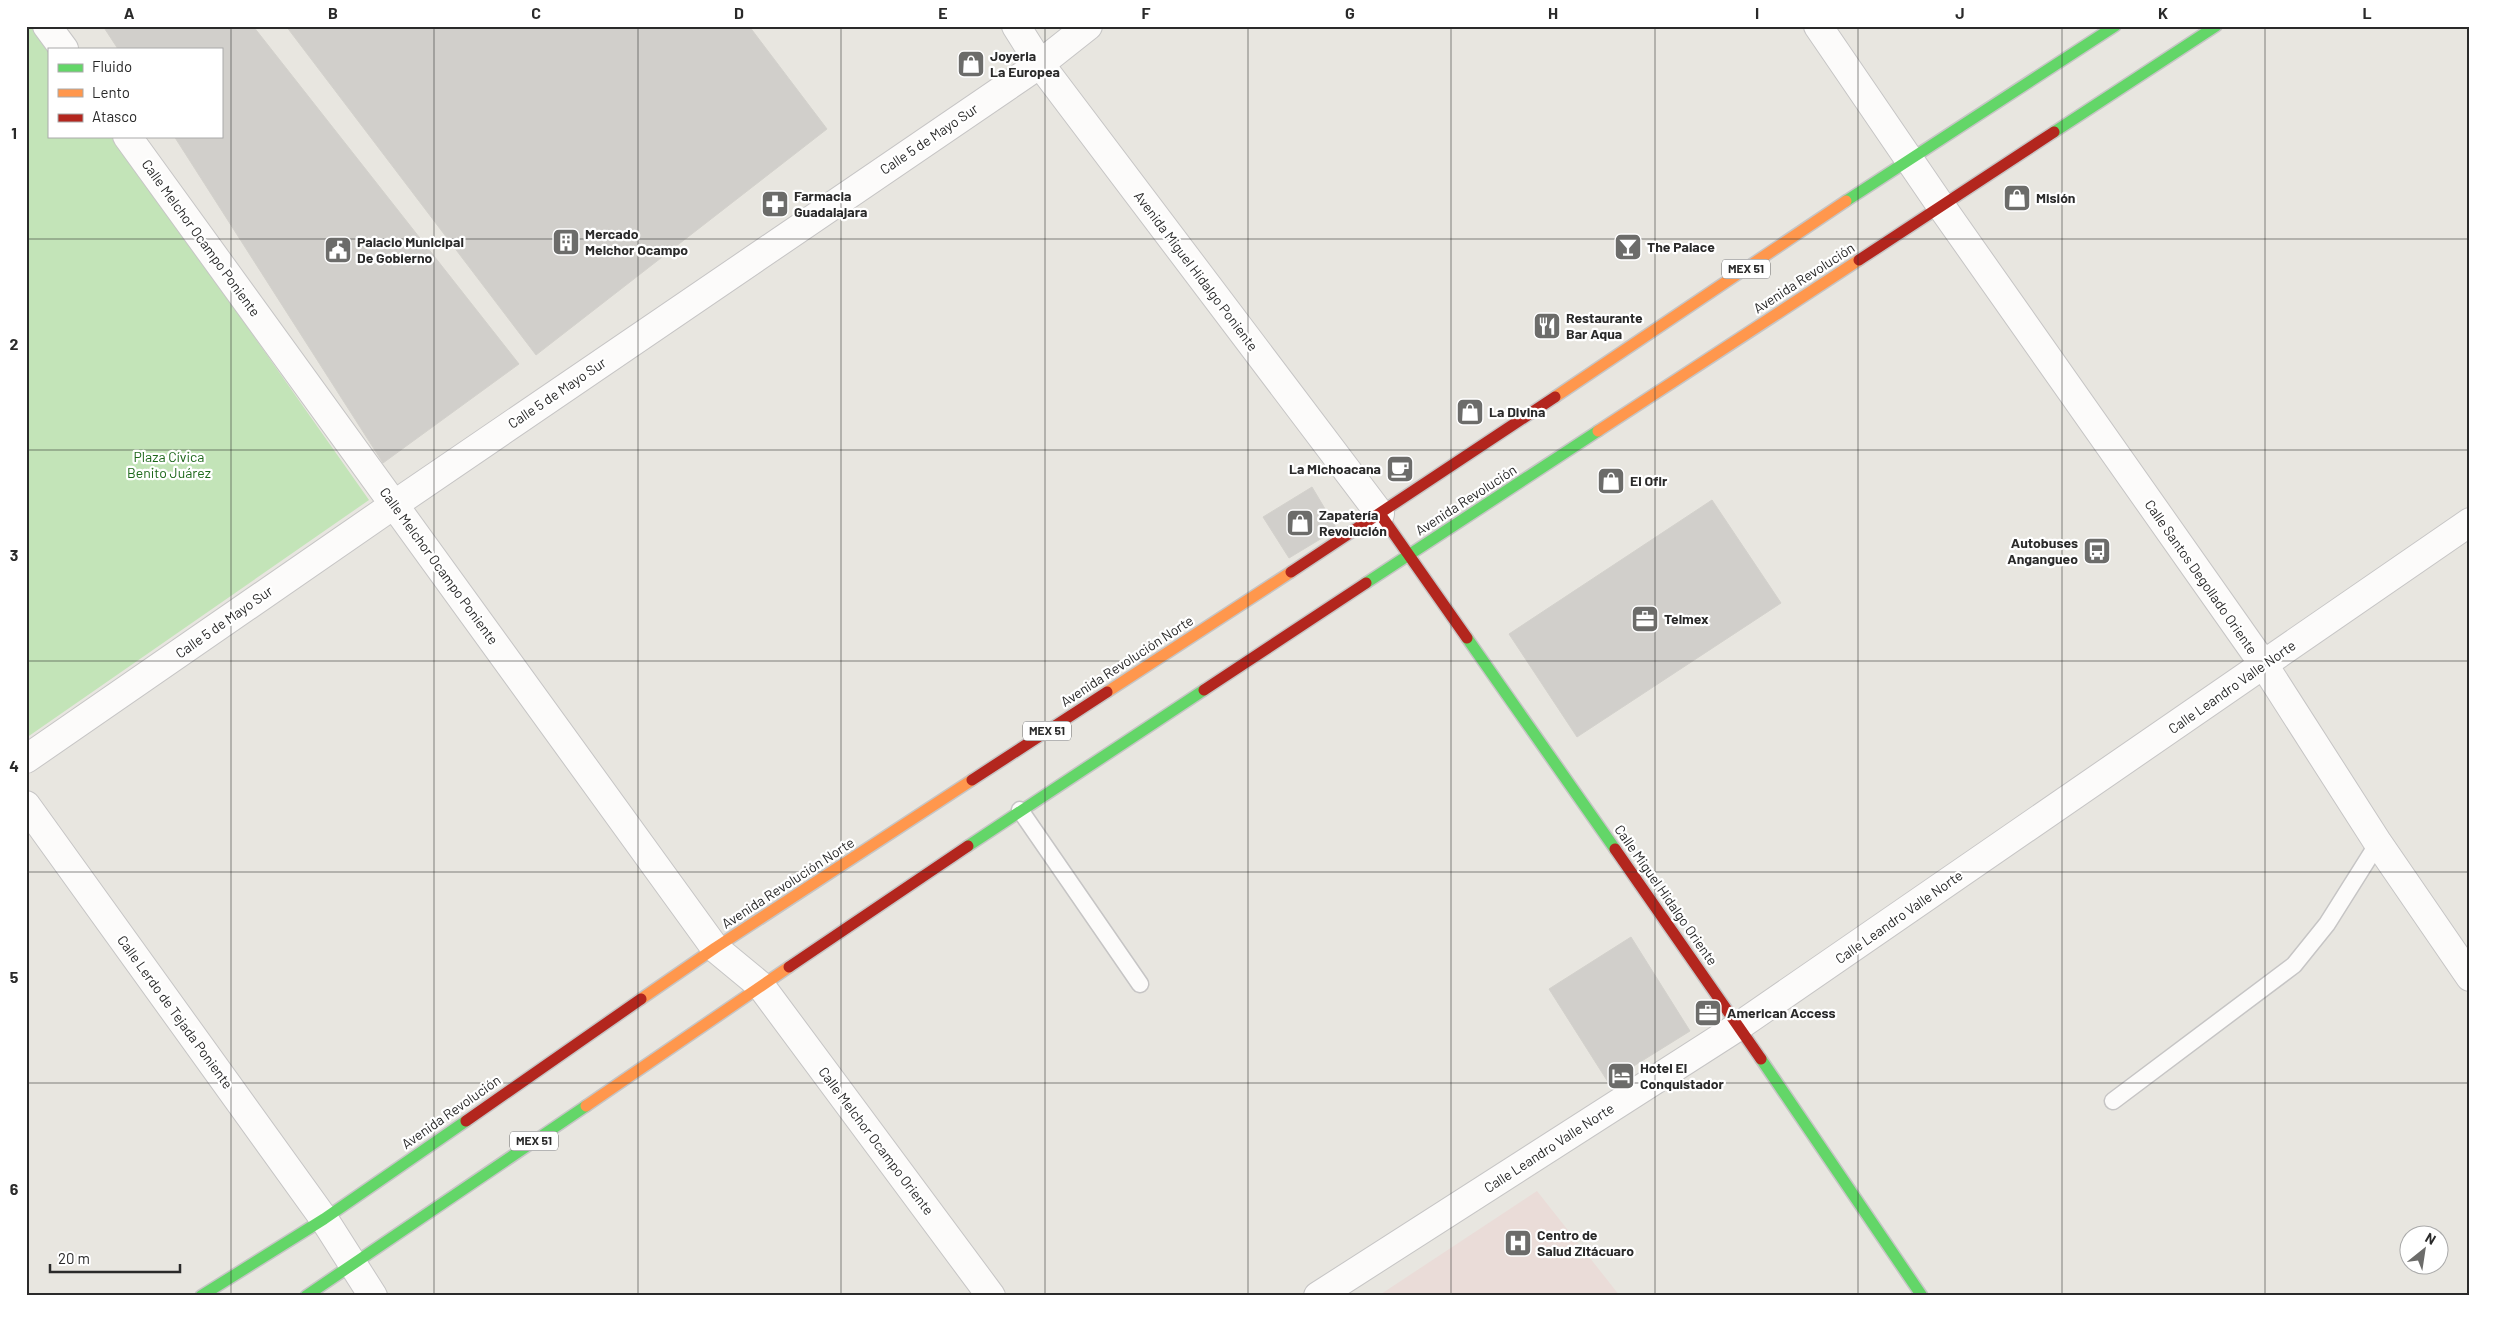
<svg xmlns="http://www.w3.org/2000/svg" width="2496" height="1322" viewBox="0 0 2496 1322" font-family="Barlow,sans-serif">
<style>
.medical{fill:#eadcd8}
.green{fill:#c3e4b8}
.building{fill:#d1cfcb;stroke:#d3d1cc}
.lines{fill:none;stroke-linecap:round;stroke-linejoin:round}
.lane-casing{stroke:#c6c5c5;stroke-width:19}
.street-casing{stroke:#c6c5c5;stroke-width:30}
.fast-casing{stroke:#c6c5c5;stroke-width:14}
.slow-casing{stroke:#c6c5c5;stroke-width:14}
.jam-casing{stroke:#c6c5c5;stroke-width:14}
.lane{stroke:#fcfbfa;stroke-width:16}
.street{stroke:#fcfbfa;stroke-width:28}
.fast{stroke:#63d668;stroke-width:11}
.slow{stroke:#ff974d;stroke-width:11}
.jam{stroke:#b3261e;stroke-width:11}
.grid{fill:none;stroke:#2a2a2a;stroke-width:1;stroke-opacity:0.55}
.labels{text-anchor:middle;stroke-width:4.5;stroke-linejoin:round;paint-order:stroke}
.shield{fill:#fff;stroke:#6a6a6a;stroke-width:1}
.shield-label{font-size:12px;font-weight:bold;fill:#2a2a2a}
.poi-label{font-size:14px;font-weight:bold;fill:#2a2a2a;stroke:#fff;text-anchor:start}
.street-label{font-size:14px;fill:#2a2a2a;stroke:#fff}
.park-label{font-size:14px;fill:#1d671a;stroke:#fff}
.neatline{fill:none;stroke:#2a2a2a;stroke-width:2}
.grid-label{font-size:16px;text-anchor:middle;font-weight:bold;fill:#2a2a2a}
</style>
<rect width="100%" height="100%" fill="#e8e6e0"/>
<polygon class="medical" points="1537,1191 1620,1296 1378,1296"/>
<polygon class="green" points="26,26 36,26 49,49 49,136 113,136 369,500 26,738"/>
<g class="building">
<polygon points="103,26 253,26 519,364 383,463 174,136 221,136 221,49 118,49"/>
<polygon points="286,26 749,26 827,129 536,355"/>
<polygon points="1312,487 1337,529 1289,558 1263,517"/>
<polygon points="1712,500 1781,603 1577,737 1509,634"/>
<polygon points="1631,937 1690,1031 1608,1082 1549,989"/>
</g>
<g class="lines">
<g class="lane-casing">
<g id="lane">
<polyline points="1020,810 1140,984"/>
<polyline points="2113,1101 2294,965 2327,924 2378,843"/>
</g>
</g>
<g class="street-casing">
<g id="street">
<polyline points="47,26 64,49"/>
<polyline points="1016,26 1040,64 1380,514"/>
<polyline points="1818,26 1941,206 2264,665 2378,843 2470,977"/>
<polyline points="127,136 715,948 761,986 991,1296"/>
<polyline points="26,759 395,504 1040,64 1088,26"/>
<polyline points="26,805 324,1219 373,1296"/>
<polyline points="1318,1296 1739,1026 2470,522"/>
</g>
</g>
<g class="fast-casing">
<g id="fast">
<polyline points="2054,132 2216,26"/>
<polyline points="1846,201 2115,26"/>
<polyline points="1366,583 1598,431"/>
<polyline points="1467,638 1615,849"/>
<polyline points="968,846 1204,690"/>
<polyline points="1761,1059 1922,1296"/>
<polyline points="201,1296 324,1219 466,1121"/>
<polyline points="306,1296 586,1106"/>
</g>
</g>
<g class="slow-casing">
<g id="slow">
<polyline points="1555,397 1846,201"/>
<polyline points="1598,431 1859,260"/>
<polyline points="1107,692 1291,572"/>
<polyline points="641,999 715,948 972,780"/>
<polyline points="586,1106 789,967"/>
</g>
</g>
<g class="jam-casing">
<g id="jam">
<polyline points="1859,260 2054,132"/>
<polyline points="1380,514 1467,638"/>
<polyline points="1291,572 1555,397"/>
<polyline points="1204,690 1366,583"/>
<polyline points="972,780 1107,692"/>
<polyline points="1615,849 1761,1059"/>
<polyline points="789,967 968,846"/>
<polyline points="466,1121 641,999"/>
</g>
</g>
<use href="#lane" class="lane"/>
<use href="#street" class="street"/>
<use href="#fast" class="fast"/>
<use href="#slow" class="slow"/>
<use href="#jam" class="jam"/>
</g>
<path class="grid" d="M231,26V1296M434,26V1296M638,26V1296M841,26V1296M1045,26V1296M1248,26V1296M1451,26V1296M1655,26V1296M1858,26V1296M2062,26V1296M2265,26V1296M26,239H2470M26,450H2470M26,661H2470M26,872H2470M26,1083H2470"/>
<defs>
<g id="shop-square" transform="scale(1.4375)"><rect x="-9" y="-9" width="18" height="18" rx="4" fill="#6c6c6a" stroke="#fff"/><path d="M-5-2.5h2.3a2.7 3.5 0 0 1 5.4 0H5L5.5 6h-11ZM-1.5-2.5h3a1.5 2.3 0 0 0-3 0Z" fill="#fff"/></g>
<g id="pharmacy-square" transform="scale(1.4375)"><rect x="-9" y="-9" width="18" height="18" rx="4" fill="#6c6c6a" stroke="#fff"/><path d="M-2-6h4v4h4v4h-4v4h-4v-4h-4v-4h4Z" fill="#fff"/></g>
<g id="building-square" transform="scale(1.4375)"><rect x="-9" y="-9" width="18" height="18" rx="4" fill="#6c6c6a" stroke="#fff"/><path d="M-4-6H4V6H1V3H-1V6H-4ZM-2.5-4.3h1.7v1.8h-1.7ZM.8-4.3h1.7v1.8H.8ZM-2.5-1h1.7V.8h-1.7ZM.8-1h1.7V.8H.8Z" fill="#fff"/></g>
<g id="bar-square" transform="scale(1.4375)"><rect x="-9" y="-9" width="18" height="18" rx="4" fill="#6c6c6a" stroke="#fff"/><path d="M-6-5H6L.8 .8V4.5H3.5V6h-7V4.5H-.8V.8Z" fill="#fff"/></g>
<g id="civic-square" transform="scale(1.4375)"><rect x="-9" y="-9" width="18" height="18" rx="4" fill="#6c6c6a" stroke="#fff"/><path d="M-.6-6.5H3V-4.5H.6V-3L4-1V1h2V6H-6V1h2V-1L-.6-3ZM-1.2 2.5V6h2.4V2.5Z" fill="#fff"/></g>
<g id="restaurant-square" transform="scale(1.4375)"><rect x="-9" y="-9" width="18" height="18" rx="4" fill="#6c6c6a" stroke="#fff"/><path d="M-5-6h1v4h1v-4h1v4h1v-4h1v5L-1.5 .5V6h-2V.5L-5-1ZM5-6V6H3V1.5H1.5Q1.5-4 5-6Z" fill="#fff"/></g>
<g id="cafe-square" transform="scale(1.4375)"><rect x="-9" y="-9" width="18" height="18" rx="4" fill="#6c6c6a" stroke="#fff"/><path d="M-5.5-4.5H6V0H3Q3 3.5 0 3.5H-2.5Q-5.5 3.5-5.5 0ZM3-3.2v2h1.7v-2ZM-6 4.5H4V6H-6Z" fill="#fff"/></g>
<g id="bus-square" transform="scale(1.4375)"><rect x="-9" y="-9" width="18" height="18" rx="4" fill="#6c6c6a" stroke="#fff"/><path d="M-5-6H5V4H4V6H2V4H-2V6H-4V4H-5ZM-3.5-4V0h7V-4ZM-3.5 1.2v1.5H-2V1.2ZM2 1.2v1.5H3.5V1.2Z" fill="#fff"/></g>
<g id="office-square" transform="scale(1.4375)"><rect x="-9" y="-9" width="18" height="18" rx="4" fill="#6c6c6a" stroke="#fff"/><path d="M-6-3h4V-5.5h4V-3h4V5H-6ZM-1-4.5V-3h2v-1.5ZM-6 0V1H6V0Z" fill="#fff"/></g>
<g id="hotel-square" transform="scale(1.4375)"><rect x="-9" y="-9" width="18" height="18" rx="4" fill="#6c6c6a" stroke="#fff"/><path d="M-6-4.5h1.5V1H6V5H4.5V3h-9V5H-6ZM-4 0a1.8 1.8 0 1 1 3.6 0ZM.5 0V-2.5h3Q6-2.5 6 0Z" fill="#fff"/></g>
<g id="hospital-square" transform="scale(1.4375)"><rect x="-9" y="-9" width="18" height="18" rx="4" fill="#6c6c6a" stroke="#fff"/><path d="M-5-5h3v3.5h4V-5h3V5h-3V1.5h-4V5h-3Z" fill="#fff"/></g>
</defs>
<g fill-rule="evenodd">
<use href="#shop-square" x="971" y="64"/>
<use href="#shop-square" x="2017" y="198"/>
<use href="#pharmacy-square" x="775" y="204"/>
<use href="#building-square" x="566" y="242"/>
<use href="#bar-square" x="1628" y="247"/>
<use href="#civic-square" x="338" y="250"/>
<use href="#restaurant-square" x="1547" y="326"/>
<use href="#shop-square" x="1470" y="412"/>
<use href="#cafe-square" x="1400" y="469"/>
<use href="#shop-square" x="1611" y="481"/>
<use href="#shop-square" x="1300" y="523"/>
<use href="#bus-square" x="2097" y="551"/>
<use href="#office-square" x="1645" y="619"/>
<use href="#office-square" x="1708" y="1013"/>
<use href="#hotel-square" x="1621" y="1076"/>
<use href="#hospital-square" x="1518" y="1243"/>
</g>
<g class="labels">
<g class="shield">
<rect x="1722" y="259.5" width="48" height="19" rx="4"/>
<rect x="1023" y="721.5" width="48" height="19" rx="4"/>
<rect x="510" y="1131.5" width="48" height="19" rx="4"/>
</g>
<g class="shield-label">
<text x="1746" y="273">MEX 51</text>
<text x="1047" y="735">MEX 51</text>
<text x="534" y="1145">MEX 51</text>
</g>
<g class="poi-label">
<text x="990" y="61">Joyeria<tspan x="990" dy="16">La Europea</tspan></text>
<text x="794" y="201">Farmacia<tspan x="794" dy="16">Guadalajara</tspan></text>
<text x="2036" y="203">Misión</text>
<text x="585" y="239">Mercado<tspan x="585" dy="16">Melchor Ocampo</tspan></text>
<text x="357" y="247">Palacio Municipal<tspan x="357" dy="16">De Gobierno</tspan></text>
<text x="1647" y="252">The Palace</text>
<text x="1566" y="323">Restaurante<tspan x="1566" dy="16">Bar Aqua</tspan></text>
<text x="1489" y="417">La Divina</text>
<text x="1381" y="474" text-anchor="end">La Michoacana</text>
<text x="1630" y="486">El Ofir</text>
<text x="1319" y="520">Zapatería<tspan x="1319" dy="16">Revolución</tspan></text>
<text x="2078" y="548" text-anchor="end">Autobuses<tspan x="2078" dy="16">Angangueo</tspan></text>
<text x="1664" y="624">Telmex</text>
<text x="1727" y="1018">American Access</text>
<text x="1640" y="1073">Hotel El<tspan x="1640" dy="16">Conquistador</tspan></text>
<text x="1537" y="1240">Centro de<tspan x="1537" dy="16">Salud Zitácuaro</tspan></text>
</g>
<g class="street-label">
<text transform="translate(929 139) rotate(-34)" y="5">Calle 5 de Mayo Sur</text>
<text transform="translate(201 238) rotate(54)" y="5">Calle Melchor Ocampo Poniente</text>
<text transform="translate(1196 271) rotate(53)" y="5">Avenida Miguel Hidalgo Poniente</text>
<text transform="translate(1804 278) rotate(-33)" y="5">Avenida Revolución</text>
<text transform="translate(557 393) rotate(-34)" y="5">Calle 5 de Mayo Sur</text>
<text transform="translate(1466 500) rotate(-33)" y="5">Avenida Revolución</text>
<text transform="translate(439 566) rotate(54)" y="5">Calle Melchor Ocampo Poniente</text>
<text transform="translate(2201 577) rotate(55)" y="5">Calle Santos Degollado Oriente</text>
<text transform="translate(224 622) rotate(-35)" y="5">Calle 5 de Mayo Sur</text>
<text transform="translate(1127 661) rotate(-33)" y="5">Avenida Revolución Norte</text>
<text transform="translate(2232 687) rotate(-35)" y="5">Calle Leandro Valle Norte</text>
<text transform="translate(788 883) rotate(-33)" y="5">Avenida Revolución Norte</text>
<text transform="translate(1666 895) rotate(55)" y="5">Calle Miguel Hidalgo Oriente</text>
<text transform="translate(1899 917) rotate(-35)" y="5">Calle Leandro Valle Norte</text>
<text transform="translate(175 1012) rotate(54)" y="5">Calle Lerdo de Tejada Poniente</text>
<text transform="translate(451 1112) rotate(-35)" y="5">Avenida Revolución</text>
<text transform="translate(876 1141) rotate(53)" y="5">Calle Melchor Ocampo Oriente</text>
<text transform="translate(1549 1148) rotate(-33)" y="5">Calle Leandro Valle Norte</text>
</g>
<g class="park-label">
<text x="169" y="462">Plaza Cívica<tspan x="169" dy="16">Benito Juárez</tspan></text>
</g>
</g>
<rect width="2496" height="1322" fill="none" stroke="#ffffff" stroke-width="55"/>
<rect x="48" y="48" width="175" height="90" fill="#ffffff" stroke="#aaaaaa"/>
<rect x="58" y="64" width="25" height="8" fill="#63d668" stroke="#aaaaaa"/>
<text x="92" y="72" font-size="15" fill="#2a2a2a">Fluido</text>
<rect x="58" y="89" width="25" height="8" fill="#ff974d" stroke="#aaaaaa"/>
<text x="92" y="98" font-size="15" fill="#2a2a2a">Lento</text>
<rect x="58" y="114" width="25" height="8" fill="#b3261e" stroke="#aaaaaa"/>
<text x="92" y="122" font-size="15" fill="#2a2a2a">Atasco</text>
<g transform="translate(2424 1250) rotate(30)"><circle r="24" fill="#ffffff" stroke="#aaaaaa"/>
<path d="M0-4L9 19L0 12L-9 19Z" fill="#6c6c6a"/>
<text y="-8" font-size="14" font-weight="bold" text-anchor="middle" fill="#2a2a2a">N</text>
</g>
<path d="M50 1264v8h130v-8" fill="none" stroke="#2a2a2a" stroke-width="2.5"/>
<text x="58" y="1264" font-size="15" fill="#2a2a2a" stroke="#ffffff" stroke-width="4" paint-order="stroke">20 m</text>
<rect x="28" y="28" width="2440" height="1266" class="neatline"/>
<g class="grid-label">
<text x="129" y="19">A</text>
<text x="333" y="19">B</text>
<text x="536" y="19">C</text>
<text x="739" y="19">D</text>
<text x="943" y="19">E</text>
<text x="1146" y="19">F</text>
<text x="1350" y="19">G</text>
<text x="1553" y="19">H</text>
<text x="1757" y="19">I</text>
<text x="1960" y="19">J</text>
<text x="2163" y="19">K</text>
<text x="2367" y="19">L</text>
<text x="14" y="139">1</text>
<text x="14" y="350">2</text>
<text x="14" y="561">3</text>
<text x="14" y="772">4</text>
<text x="14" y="983">5</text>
<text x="14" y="1195">6</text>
</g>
</svg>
